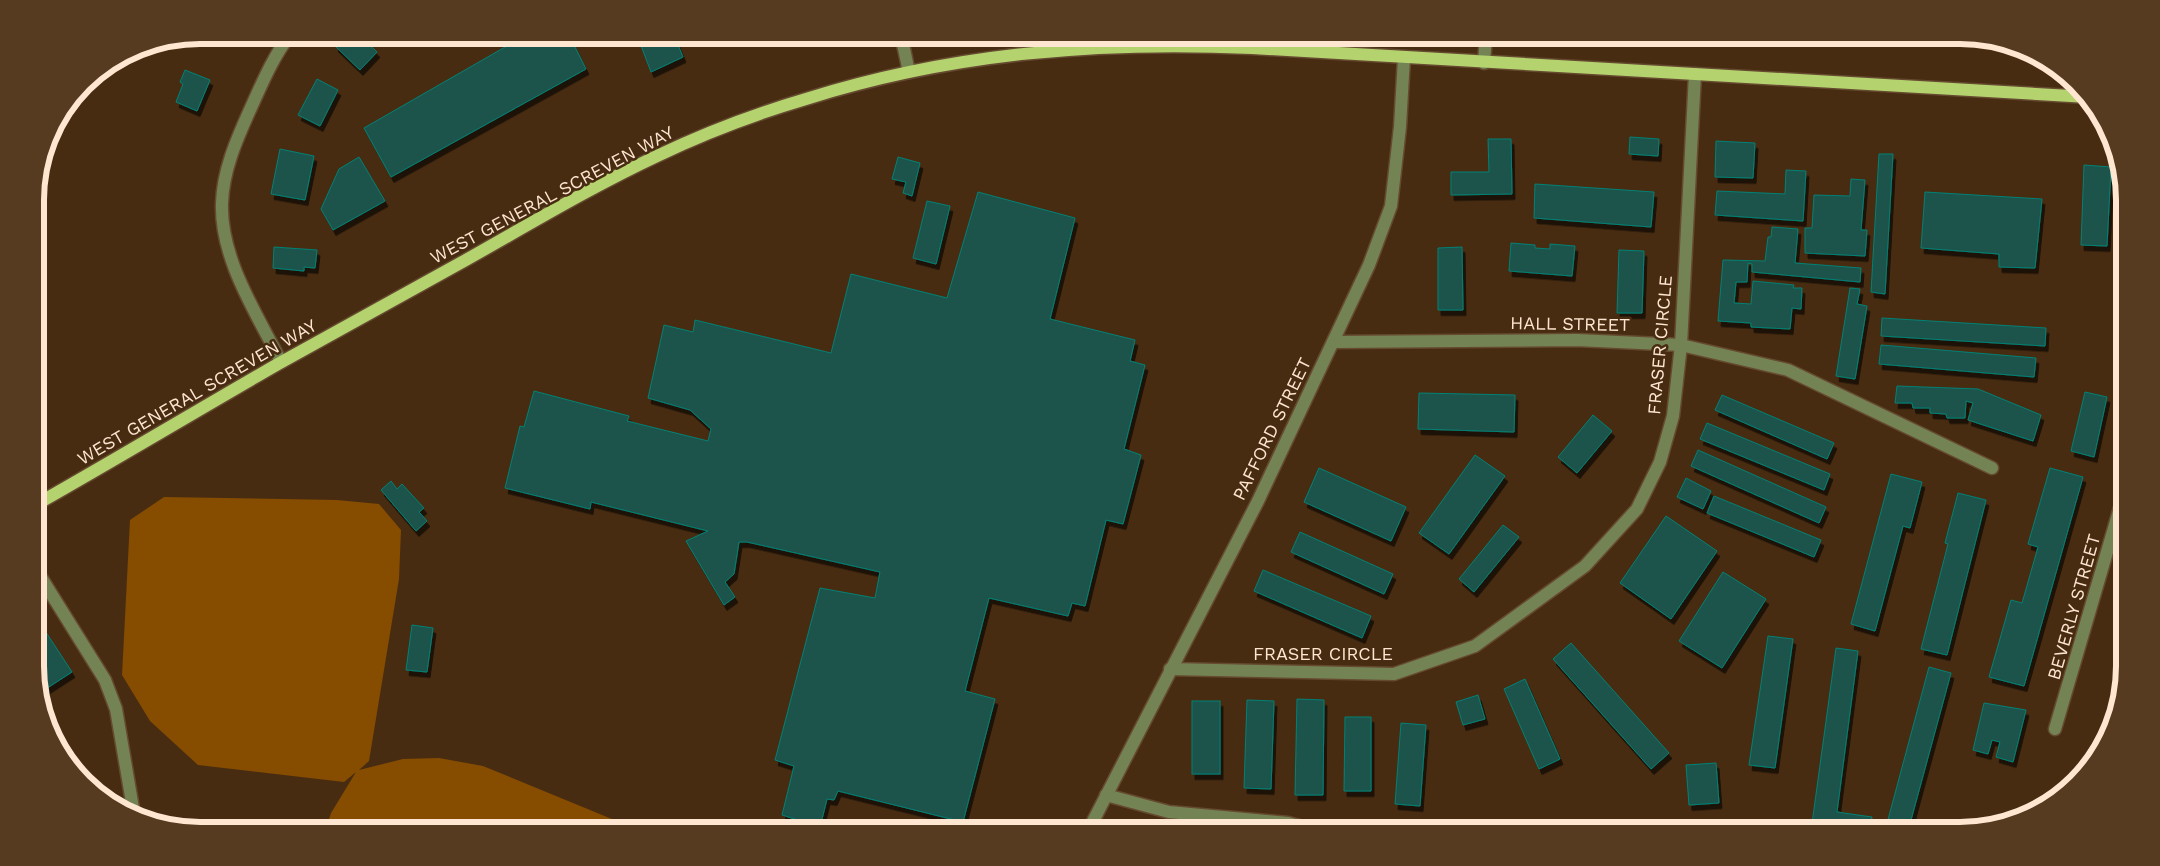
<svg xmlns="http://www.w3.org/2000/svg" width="2160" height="866" viewBox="0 0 2160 866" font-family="'Work Sans',sans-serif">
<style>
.green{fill:#864c00}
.building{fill:#1c524b;stroke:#048276;filter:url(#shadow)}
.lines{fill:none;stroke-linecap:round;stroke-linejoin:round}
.minor-casing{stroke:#654a30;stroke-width:15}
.major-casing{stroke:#654a30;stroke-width:15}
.minor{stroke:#748354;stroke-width:12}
.major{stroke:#b4d26e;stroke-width:12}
.labels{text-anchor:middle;stroke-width:5;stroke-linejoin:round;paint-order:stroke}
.street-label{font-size:18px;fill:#fee6d1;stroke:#482c11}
.rim{fill:none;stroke:#fee6d1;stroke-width:6}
</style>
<defs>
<filter id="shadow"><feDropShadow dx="3" dy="5.5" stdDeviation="0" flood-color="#0009"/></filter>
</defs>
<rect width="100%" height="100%" fill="#482c11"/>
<polygon class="green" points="164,497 337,500 379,504 401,530 399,579 369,761 359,770 403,759 439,758 483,766 641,831 325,831 331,813 356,772 344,782 198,765 150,721 122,675 130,520"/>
<g class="building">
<polygon points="345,35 359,35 377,52 360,70 335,46"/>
<polygon points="526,35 569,35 586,69 391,177 364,128"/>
<polygon points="637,35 674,35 683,57 651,72"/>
<polygon points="185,70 210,80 197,111 176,102 183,84 180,82"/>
<polygon points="317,79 338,90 320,126 298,115"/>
<polygon points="1630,137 1659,139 1658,156 1629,154"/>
<polygon points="1488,139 1511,139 1512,194 1451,195 1451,172 1489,172"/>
<polygon points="1716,141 1755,143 1753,178 1715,177"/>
<polygon points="280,149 314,156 305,200 271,194"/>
<polygon points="1879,154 1893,154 1885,294 1871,292"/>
<polygon points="359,157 385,201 333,230 321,209 339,169"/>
<polygon points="898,157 920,163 912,196 903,193 906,182 892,179"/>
<polygon points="2084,165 2111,167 2107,246 2081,245"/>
<polygon points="1786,170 1806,171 1803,221 1715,215 1717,191 1785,194"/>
<polygon points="1851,179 1865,180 1861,230 1867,230 1865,256 1805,253 1805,228 1812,228 1814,195 1850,196"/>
<polygon points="1535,184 1654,192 1651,227 1534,218"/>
<polygon points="978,192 1075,218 1050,319 1135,340 1130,361 1145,365 1124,449 1141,455 1123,524 1106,520 1085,606 1072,603 1068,616 989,598 965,691 995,699 963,822 838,791 834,800 827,799 820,827 782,815 794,766 775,760 820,588 875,598 880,572 747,542 739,542 734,574 725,582 735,597 724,605 686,541 708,531 591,502 590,509 505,488 520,426 524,427 534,391 629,416 627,421 708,441 711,429 690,410 648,398 664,325 693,332 695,320 831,353 851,274 947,298"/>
<polygon points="1925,192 2042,199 2035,268 1999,267 1999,254 1921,248"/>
<polygon points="927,201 950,206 936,264 913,258"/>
<polygon points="1772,227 1798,229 1795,263 1861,268 1860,282 1752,272 1752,264 1748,263 1747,282 1736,282 1734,303 1751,304 1753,281 1794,285 1793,288 1802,288 1801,309 1792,308 1790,329 1751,327 1751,323 1718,321 1723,260 1765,261 1768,237 1771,237"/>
<polygon points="1511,243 1535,245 1535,248 1550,249 1550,244 1575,246 1572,276 1509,271"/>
<polygon points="274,247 317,250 315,268 304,267 304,271 273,268"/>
<polygon points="1462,247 1463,310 1438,310 1438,248"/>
<polygon points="1619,250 1644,251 1642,313 1617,313"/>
<polygon points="1850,288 1860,289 1857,304 1867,306 1855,379 1836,376"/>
<polygon points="1882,318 2046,328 2045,346 1881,336"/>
<polygon points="1881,345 2036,358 2034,377 1879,364"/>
<polygon points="1897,386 1978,389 2041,415 2033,441 1968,420 1973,403 1966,401 1965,418 1947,418 1946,414 1930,413 1930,408 1913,408 1912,403 1895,403"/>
<polygon points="2085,392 2107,397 2094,457 2071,451"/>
<polygon points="1419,393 1515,395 1514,432 1418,429"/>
<polygon points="1722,395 1834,443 1827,459 1715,410"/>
<polygon points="1593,415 1612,431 1577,473 1558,457"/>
<polygon points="1707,423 1830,474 1824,490 1700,439"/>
<polygon points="1698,450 1826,507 1819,523 1691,466"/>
<polygon points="1475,455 1505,476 1449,554 1419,533"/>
<polygon points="1319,468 1406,507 1391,541 1304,502"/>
<polygon points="2050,468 2083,477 2024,686 1989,677 2011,600 2022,603 2038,547 2028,544"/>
<polygon points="1891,474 1922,482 1910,528 1903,526 1875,631 1851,624"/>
<polygon points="1686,478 1711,491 1703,509 1677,497"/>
<polygon points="391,481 397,489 402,484 424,508 419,512 427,521 416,531 381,490"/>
<polygon points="1958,493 1986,500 1947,655 1921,649 1948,544 1945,543"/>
<polygon points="1714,496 1821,540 1814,557 1707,513"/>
<polygon points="1666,516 1717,551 1671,619 1620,583"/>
<polygon points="1503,525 1519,537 1474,592 1459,579"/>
<polygon points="1300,532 1393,574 1384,594 1291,552"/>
<polygon points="1263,570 1371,616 1362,638 1254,591"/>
<polygon points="1723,572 1766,599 1722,668 1679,641"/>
<polygon points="38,620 72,672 38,694"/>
<polygon points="412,625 433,628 427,672 406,670"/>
<polygon points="1768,636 1793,639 1775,768 1749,765"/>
<polygon points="1571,643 1669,753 1651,769 1553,659"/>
<polygon points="1836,648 1858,651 1837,812 1872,817 1870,831 1811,831"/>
<polygon points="1929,667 1951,673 1908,831 1900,831 1886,827"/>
<polygon points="1525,679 1560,759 1539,769 1504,689"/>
<polygon points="1478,695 1485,719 1463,725 1456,702"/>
<polygon points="1297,699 1324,700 1323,795 1295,795"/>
<polygon points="1247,700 1274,701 1271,789 1244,788"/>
<rect x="1192" y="701" width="28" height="73"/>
<polygon points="1984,703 2026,710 2013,762 1996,757 2000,742 1992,740 1988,754 1973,750"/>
<polygon points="1345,717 1371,717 1371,791 1344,791"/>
<polygon points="1401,723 1426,725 1420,806 1395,804"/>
<polygon points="1716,763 1719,803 1689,805 1686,765"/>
<polygon points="2044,799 2047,804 2032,813 2029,809"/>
<polygon points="1540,826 1571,831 1539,831"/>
</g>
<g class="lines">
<g class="minor-casing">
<g id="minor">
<polyline points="901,35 909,72"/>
<polyline points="1484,63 1486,35"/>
<polyline points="1333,342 1577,340 1681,345 1788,370 1992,468"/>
<path d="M281,362C257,314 220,259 222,203C223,171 236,141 249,112C261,86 272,58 290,35"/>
<polyline points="37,571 105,680 116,709 134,814"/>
<polyline points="1170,669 1394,674 1475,646 1585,566 1637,509 1660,462 1673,416 1681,345 1695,74"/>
<polyline points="2055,729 2124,494"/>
<polyline points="1106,795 1169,812 1288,823 1299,826 1305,831"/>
<polyline points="1088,831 1258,501 1369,265 1391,206 1400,127 1404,58"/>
</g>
</g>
<g class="major-casing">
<path id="major" d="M37,504C118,458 198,410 278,364C340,329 402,295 464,261C528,225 591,187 657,156C705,133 755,114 806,99C952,53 1100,41 1252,48L2088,97"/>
</g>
<use href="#minor" class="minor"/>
<use href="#major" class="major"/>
</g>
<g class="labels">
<g class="street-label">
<text transform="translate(552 195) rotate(-28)" y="6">WEST GENERAL SCREVEN WAY</text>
<text transform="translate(1570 324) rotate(1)" y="6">HALL STREET</text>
<text transform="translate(1660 345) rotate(-85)" y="6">FRASER CIRCLE</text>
<text transform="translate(197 392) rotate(-30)" y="6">WEST GENERAL SCREVEN WAY</text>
<text transform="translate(1272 429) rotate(-64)" y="6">PAFFORD STREET</text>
<text transform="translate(2074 607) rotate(-74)" y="6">BEVERLY STREET</text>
<text x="1323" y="660">FRASER CIRCLE</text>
</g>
</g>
<path d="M0 0H2160V866H0ZM200 44H1960A156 156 0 0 1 2116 200V666A156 156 0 0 1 1960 822H200A156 156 0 0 1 44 666V200A156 156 0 0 1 200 44Z" fill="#573b20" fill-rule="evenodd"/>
<path class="rim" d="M200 44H1960A156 156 0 0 1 2116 200V666A156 156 0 0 1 1960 822H200A156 156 0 0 1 44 666V200A156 156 0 0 1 200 44Z"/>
</svg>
